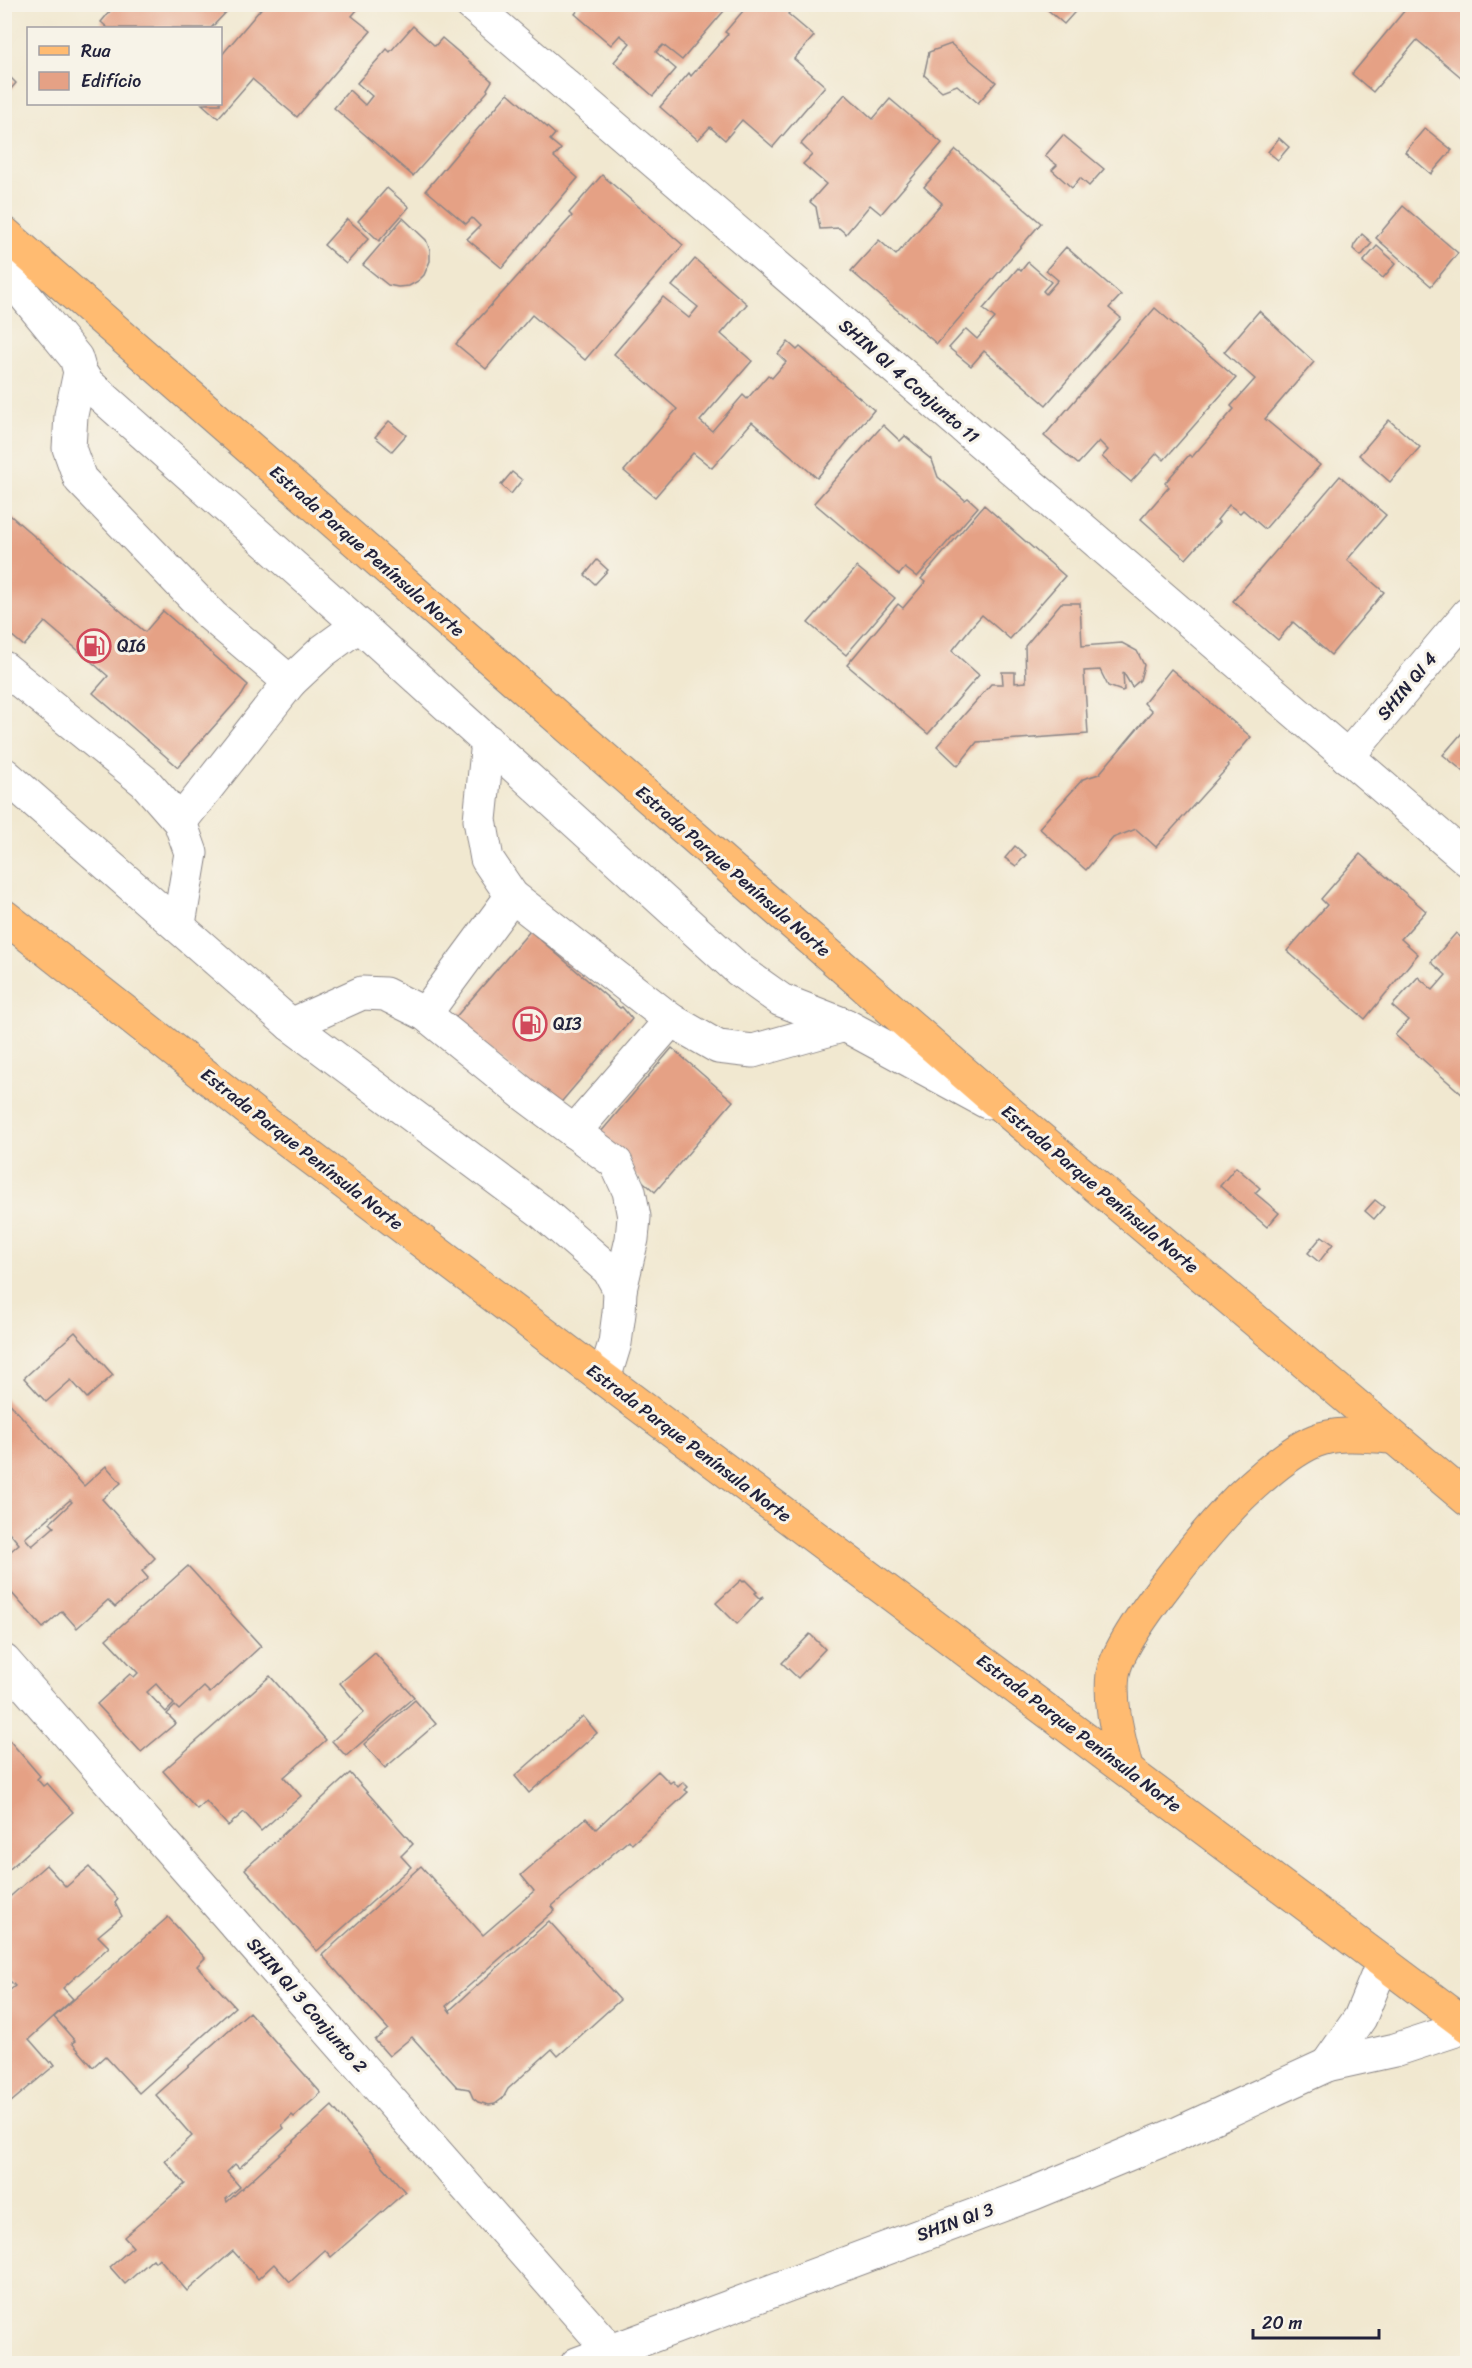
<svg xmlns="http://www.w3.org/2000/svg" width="1472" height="2368" viewBox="0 0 1472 2368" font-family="Sriracha,sans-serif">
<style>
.building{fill:#e5a185;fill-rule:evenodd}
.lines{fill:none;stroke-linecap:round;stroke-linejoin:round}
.minor-casing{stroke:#8a8586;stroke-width:35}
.major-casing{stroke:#8a8586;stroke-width:35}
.minor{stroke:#fff;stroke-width:33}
.major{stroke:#ffbb71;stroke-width:33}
.labels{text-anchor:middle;stroke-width:6;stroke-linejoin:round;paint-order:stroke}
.street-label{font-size:18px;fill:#22223b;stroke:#f7f3e8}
.poi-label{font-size:18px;fill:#22223b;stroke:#f7f3e8;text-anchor:start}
</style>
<rect width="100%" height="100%" fill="#f7f3e8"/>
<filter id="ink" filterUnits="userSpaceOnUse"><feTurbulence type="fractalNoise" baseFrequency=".0167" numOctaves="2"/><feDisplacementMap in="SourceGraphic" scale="12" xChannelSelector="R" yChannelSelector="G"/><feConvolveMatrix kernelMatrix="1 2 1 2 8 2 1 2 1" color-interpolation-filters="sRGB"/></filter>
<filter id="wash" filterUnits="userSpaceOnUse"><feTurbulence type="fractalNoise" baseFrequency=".008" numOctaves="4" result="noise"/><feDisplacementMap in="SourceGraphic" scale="24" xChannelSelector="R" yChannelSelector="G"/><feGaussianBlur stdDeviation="1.35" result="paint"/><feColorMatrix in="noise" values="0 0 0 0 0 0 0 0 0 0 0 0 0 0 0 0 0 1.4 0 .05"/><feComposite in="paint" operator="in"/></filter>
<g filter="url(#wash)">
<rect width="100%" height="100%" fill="#f1e8d0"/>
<g id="blocks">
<g class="building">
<polygon points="116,4 234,4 211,28 108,28 101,22"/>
<polygon points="265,4 362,4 352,16 371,31 297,117 252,79 218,118 202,104 220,104 220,57"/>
<polygon points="583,4 730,4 682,60 663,45 656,52 676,69 653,96 614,62 630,43 620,35 611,45 575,14"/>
<polygon points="749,4 796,4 788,14 814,36 794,59 825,86 773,147 742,120 725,140 710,127 698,140 660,107 689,73 691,76 728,34 725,32"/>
<polygon points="1041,4 1082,4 1064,24"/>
<polygon points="1410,4 1468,4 1468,83 1417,40 1373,92 1352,74"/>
<polygon points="413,26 435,46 442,38 492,81 487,89 488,91 413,176 334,108 349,90 365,105 372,96 357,83 387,49 390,52"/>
<polygon points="951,44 996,82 978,103 957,85 942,91 924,75 929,52"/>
<polygon points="7,74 16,83 4,97 4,77"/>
<polygon points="508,93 555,134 550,140 561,149 554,157 578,178 502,268 467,239 480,226 472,218 466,224 426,190"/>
<polygon points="845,94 873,119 890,99 942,143 881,214 870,205 846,234 839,228 820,229 816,207 810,202 826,184 803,164 812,155 801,144"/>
<polygon points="1425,128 1452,150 1431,174 1405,152"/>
<polygon points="1063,135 1104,169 1089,186 1080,178 1072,188 1052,170 1057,165 1045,156"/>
<polygon points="1279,138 1289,147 1278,160 1268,152"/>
<polygon points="956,150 1041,223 937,344 851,271 879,240 896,255 942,203 924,187"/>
<polygon points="602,175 683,245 585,360 532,315 486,369 456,344 572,216 569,213"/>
<polygon points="387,188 409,207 379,241 358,221"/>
<polygon points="1403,206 1458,253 1431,286 1376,238"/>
<polygon points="403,218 426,240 430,250 430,261 424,275 418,281 409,286 398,287 388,285 363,265"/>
<polygon points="347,219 369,238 346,264 324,245"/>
<polygon points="1362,234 1372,243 1361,256 1353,249 1354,245"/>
<polygon points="1377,246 1396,263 1383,278 1363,262"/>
<polygon points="1066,247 1121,295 1109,308 1121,318 1046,405 984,351 971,366 949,348 966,329 977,339 995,318 983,309 1018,268 1021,271 1028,262 1051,282 1043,291 1046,294 1058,280 1046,270"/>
<polygon points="695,259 747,304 721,334 752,361 700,421 712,431 743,395 747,399 768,375 772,378 786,362 778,354 788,342 797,350 800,347 874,410 817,478 752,422 712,468 693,453 655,497 624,471 677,409 614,354 663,297 689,318 698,307 672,286"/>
<polygon points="1155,308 1236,378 1164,460 1157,453 1131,482 1102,457 1108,450 1099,441 1078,464 1044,436"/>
<polygon points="1259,311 1314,362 1265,419 1320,465 1265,529 1243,510 1240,513 1229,505 1217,520 1219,522 1186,559 1141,519 1169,487 1165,483 1189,455 1192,457 1234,409 1231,406 1255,379 1224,352"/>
<polygon points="1389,420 1420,447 1390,482 1359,455"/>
<polygon points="389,421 406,435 392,451 375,437"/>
<polygon points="883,425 900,441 905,436 922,450 921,451 932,460 938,477 965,500 968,498 978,507 917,577 905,568 899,575 814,503"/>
<polygon points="512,472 522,480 511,494 501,485"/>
<polygon points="1340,476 1386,515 1347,560 1384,592 1331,655 1293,622 1278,640 1233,601"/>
<polygon points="984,505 1065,576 1010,639 982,615 973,625 952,651 979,675 928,734 847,665 898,604 903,608 925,582 921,579"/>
<polygon points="4,510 145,632 163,611 248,685 242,695 178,767 93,693 108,676 45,622 24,646 4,629"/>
<polygon points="597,560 608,570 595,584 585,575"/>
<polygon points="857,567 895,598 846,655 808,623"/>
<polygon points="1061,603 1080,603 1082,646 1122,643 1137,651 1144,665 1140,680 1132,687 1123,672 1124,690 1122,691 1108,686 1100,670 1084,671 1088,734 977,742 958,766 937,746 991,684 1003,684 1002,672 1015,672 1015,683 1026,682 1025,646"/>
<polygon points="1171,669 1251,737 1228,764 1229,766 1156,847 1136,829 1113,838 1086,870 1039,828 1083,779 1099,774 1152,711 1144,703"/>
<polygon points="1468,726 1468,775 1443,755"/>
<polygon points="1015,846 1026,855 1016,866 1005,858"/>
<polygon points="1360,854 1426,911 1401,939 1418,954 1365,1019 1287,951 1327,905 1321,899"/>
<polygon points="530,931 620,1008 622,1007 632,1019 557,1107 454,1019"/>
<polygon points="1456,933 1468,944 1468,1092 1464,1096 1395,1035 1408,1020 1392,1006 1418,977 1433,990 1446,975 1431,962"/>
<polygon points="672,1048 733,1101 655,1192 595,1139"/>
<polygon points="1236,1167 1260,1188 1255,1193 1279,1213 1267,1227 1220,1186"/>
<polygon points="1375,1200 1384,1207 1374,1219 1365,1211"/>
<polygon points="1322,1236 1333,1244 1319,1262 1308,1253"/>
<polygon points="75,1332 113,1375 87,1398 71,1380 46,1402 24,1378"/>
<path d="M4,1397L84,1486L106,1466L121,1483L102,1499L155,1558L142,1571L148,1578L115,1607L108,1600L77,1628L62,1611L43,1628L10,1591L8,1594L4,1590V1557L19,1544L9,1532L4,1536ZM70,1500L72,1502L50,1523L54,1527L32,1546L25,1538Z"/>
<path d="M188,1566L261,1646L210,1693L204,1687L179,1710L175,1706L167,1714L176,1723L141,1752L97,1704L130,1674L134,1677L138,1673L106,1639ZM156,1684L174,1704L166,1712L147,1692Z"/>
<polygon points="741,1580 743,1582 745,1580 757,1592 755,1593 760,1598 764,1596 737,1624 716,1603"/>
<polygon points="810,1634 825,1649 798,1678 782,1663"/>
<polygon points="375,1653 414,1697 346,1756 332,1741 364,1712 340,1683"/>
<polygon points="270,1676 326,1740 284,1777 301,1796 261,1831 244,1812 228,1826 206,1801 197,1809 163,1771"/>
<polygon points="415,1700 436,1724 385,1768 364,1744"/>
<polygon points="583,1716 597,1733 529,1793 515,1776"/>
<polygon points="10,1741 40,1776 37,1779 43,1786 47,1783 73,1812 4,1874 4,1746"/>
<polygon points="658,1771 670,1783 673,1781 678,1787 683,1782 688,1787 685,1790 688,1792 632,1844 629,1840 552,1906 555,1910 446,2006 451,2013 450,2010 549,1921 620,2000 558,2056 552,2049 508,2089 503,2098 495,2104 489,2105 478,2102 473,2098 469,2089 457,2087 412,2037 389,2056 375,2040 388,2029 322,1955 421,1866 483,1935 534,1891 521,1875 586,1818 596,1829"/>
<polygon points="350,1773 413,1844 401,1856 411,1867 317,1951 245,1869"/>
<polygon points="46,1865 66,1887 89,1867 118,1899 115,1903 122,1916 98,1936 109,1947 63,1988 73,1999 29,2039 50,2063 52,2061 55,2065 4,2108 4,2009 8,2006 4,2003 4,1995 15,1986 4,1975 4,1902"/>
<polygon points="168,1917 205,1958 197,1966 235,2007 139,2093 105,2056 93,2067 72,2043 75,2041 54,2017"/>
<polygon points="249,2012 321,2093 294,2117 292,2115 282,2125 284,2128 239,2168 235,2164 227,2172 240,2187 226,2199 227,2202 332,2106 405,2192 331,2257 325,2250 290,2282 274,2264 258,2279 233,2251 187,2291 159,2258 155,2262 153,2259 125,2284 110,2267 133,2247 124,2237 185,2184 165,2161 192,2136 156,2095"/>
</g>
</g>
</g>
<g filter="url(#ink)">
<use href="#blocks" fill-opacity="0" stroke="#8a8586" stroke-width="1.5"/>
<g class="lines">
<g class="minor-casing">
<g id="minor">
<polyline points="471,4 1468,860"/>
<polyline points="4,270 76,358 80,372 87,383 359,625 739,970 781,1000 845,1025 987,1102"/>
<polyline points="80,372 71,415 69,448 80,479 212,616 290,682 323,651 359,625"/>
<polyline points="4,668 145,782 180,822 191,853 179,924"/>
<polyline points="488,741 480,820 487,859 512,896 671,1020 718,1047 753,1051 845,1025"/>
<polyline points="1347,757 1468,614"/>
<polyline points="4,774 291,1025 542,1212 609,1270 620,1290 619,1313 615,1343 604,1379"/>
<polyline points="180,822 290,682"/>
<polyline points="425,1014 512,896"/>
<polyline points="291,1025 362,993 385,994 425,1014 525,1095 616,1163 629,1191 634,1217 632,1239 620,1290"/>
<polyline points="574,1132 671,1020"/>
<polyline points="4,1661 622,2364"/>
<polyline points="1327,2065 1360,2018 1383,1962"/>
<polyline points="577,2364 1034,2193 1179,2133 1327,2065 1395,2050 1468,2026"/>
</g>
</g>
<g class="major-casing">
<g id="major">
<polyline points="4,233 1012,1115 1468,1500"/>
<polyline points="4,916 268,1125 604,1379 1468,2026"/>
<path d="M1126,1768C1119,1738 1109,1706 1113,1674C1119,1635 1209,1529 1239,1498C1259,1479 1290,1451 1315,1441C1339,1431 1367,1436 1392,1437"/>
</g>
</g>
<use href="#minor" class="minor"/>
<use href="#major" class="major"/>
</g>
</g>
<defs>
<g id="fuel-ring" transform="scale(1.725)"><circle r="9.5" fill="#f7f3e8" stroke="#d1495b" stroke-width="1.5"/><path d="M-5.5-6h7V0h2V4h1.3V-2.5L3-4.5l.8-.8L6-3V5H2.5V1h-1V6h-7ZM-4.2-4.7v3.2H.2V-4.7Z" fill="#d1495b"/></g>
</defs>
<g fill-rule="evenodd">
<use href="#fuel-ring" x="94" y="646"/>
<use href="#fuel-ring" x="530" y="1024"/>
</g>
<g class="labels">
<g class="street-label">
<text transform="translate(909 381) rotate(41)" y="6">SHIN QI 4 Conjunto 11</text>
<text transform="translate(367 551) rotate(41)" y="6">Estrada Parque Península Norte</text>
<text transform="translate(1407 686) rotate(-50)" y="6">SHIN QI 4</text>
<text transform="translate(733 871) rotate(41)" y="6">Estrada Parque Península Norte</text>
<text transform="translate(302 1149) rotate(38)" y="6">Estrada Parque Península Norte</text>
<text transform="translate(1100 1189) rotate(40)" y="6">Estrada Parque Península Norte</text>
<text transform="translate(689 1443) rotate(37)" y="6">Estrada Parque Península Norte</text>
<text transform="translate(1079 1733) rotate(37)" y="6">Estrada Parque Península Norte</text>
<text transform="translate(307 2005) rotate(49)" y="6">SHIN QI 3 Conjunto 2</text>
<text transform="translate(955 2222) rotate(-20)" y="6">SHIN QI 3</text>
</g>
<g class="poi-label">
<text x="117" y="652">QI6</text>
<text x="553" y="1030">QI3</text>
</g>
</g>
<rect width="1472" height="2368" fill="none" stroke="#f7f3e8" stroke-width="24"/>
<rect x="27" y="27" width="195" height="78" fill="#f7f3e8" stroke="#a29fa3" stroke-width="1.5"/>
<rect x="39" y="46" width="30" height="9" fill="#ffbb71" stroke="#a29fa3" stroke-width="1.5"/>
<text x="81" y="57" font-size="18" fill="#22223b">Rua</text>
<rect x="39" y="72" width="30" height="18" fill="#e5a185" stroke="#a29fa3" stroke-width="1.5"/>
<text x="81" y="87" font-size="18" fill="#22223b">Edifício</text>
<path d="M1253 2329v9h126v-9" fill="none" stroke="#22223b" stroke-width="3"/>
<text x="1262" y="2329" font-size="18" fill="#22223b" stroke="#f7f3e8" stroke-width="4.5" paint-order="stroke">20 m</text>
</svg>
